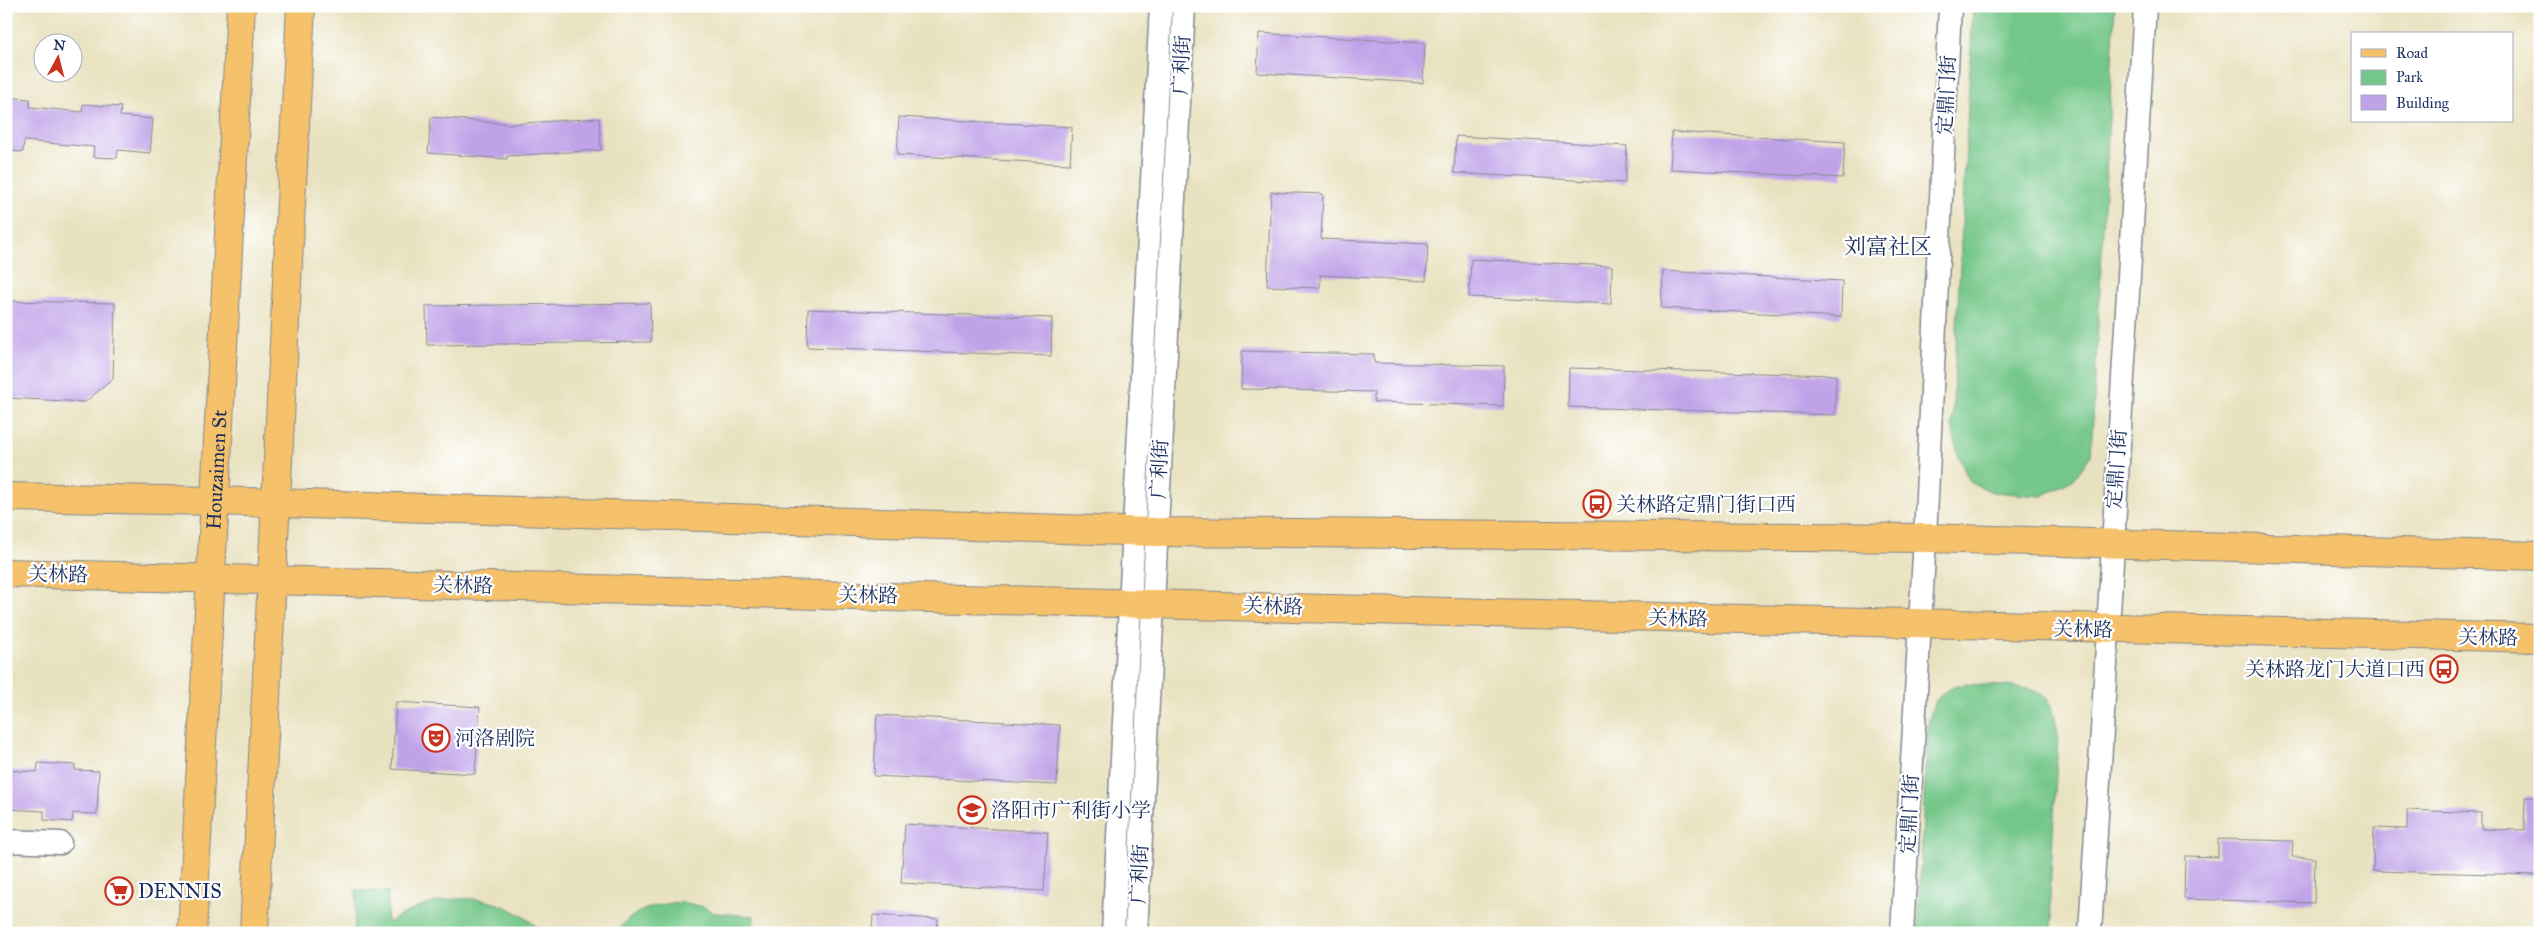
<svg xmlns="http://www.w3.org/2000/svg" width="2546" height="939" viewBox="0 0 2546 939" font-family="'IM FELL Great Primer','Noto Serif SC',serif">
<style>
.green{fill:#75c789;stroke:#487b74}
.building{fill:#c0a2e8}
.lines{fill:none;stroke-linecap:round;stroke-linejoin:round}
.minor-casing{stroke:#82888f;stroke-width:25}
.major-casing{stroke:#82888f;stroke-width:30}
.minor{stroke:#fff;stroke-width:22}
.major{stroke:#f5c16b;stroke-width:28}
.labels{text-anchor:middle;stroke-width:4.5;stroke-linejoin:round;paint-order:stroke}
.street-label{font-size:20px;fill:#1b2f5e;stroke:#fff}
.poi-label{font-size:20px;fill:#1b2f5e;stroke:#fff;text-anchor:start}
.quarter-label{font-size:22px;fill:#1b2f5e;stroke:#fff}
</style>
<rect width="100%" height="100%" fill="#fff"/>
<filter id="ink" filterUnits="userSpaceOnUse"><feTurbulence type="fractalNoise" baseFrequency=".02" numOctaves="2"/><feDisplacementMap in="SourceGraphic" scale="10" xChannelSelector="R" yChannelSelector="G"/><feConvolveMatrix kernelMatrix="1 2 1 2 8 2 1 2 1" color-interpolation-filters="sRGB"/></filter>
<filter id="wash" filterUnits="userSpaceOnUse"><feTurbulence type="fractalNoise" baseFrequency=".0096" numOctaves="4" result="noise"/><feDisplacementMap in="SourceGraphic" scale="20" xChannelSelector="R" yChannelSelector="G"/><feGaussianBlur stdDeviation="1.12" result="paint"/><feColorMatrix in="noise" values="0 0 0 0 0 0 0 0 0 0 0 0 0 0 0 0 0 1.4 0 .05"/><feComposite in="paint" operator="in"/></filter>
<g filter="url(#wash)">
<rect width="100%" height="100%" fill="#e9e2c0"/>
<g class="green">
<polygon points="1973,6 2115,6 2091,455 2074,479 2042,496 1992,492 1970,482 1959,458 1952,426"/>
<path d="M1965,684C1985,686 2028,684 2043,695C2055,704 2056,723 2058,736L2050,894L2052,933H1917L1928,724C1934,699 1939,690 1965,684Z"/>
<path d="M356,890L388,892L387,923C440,891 496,887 544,933H354Z"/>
<path d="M681,902L704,907L714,913L754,916L753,933H617C630,910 657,904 681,902Z"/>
</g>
<g id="blocks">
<g class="building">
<polygon points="1259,33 1425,43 1423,83 1257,73"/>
<polygon points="6,97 30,99 30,107 82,112 83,104 121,107 120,116 153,119 150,153 118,150 117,158 93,157 94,147 24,141 23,152 6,151"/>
<polygon points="431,117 510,124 599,118 601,150 507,156 507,159 428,153"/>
<polygon points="899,117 1072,127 1070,164 897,155"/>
<polygon points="1672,132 1845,142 1843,178 1670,169"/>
<polygon points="1456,136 1627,146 1625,183 1454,173"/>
<polygon points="1271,192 1323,194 1321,239 1428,244 1426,281 1320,275 1320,288 1267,286"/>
<polygon points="1471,259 1612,266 1611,304 1469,297"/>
<polygon points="1663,271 1842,281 1841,317 1661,308"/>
<polygon points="6,301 115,303 113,379 85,402 6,398"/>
<polygon points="650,303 651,342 427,345 426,306"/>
<polygon points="808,309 1052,318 1051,356 807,347"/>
<polygon points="1242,351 1374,354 1374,363 1504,366 1503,406 1374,402 1374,392 1241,389"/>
<polygon points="1569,368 1836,375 1835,415 1568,407"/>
<polygon points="396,702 480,707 475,774 392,769"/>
<polygon points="877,715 1060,725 1057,785 874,776"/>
<polygon points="38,763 75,765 75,770 99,771 97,814 73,813 72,822 44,820 44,811 6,809 6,770 37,772"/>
<polygon points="2525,797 2540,798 2540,875 2373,871 2374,828 2407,829 2407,810 2481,813 2481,829 2524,830"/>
<polygon points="905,824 1048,832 1044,891 901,883"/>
<polygon points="2218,839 2293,841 2292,857 2315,858 2314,903 2184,899 2185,856 2218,857"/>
<polygon points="873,915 938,919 937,933 872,933"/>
</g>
</g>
</g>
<g filter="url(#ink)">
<use href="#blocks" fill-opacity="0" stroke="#82888f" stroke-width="1"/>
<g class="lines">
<g class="minor-casing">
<g id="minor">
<polyline points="6,841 60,843"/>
<polyline points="1113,933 1161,6"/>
<polyline points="1136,933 1184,6"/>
<polyline points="1902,933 1925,538 1950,6"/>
<polyline points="2090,933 2145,6"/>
</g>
</g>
<g class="major-casing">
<g id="major">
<polyline points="6,497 215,501 1155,532 1925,538 2540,556"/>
<path d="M6,573C851,594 1695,622 2540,638"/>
<path id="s1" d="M192,933L241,6"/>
<polyline points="254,933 301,6"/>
</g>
</g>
<use href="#minor" class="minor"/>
<use href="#major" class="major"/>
</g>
</g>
<defs>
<g id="bus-ring" transform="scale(1.4375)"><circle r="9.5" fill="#fff" stroke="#c8321e" stroke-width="1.5"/><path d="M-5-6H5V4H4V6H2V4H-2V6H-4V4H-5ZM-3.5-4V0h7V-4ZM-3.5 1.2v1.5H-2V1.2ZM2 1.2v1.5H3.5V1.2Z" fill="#c8321e"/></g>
<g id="theatre-ring" transform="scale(1.4375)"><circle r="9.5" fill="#fff" stroke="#c8321e" stroke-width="1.5"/><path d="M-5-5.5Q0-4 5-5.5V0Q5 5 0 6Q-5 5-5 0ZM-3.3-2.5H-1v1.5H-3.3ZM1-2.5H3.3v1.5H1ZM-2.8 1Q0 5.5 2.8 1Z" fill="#c8321e"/></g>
<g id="school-ring" transform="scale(1.4375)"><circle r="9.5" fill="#fff" stroke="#c8321e" stroke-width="1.5"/><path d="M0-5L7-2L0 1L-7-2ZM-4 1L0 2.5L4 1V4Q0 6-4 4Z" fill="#c8321e"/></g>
<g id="supermarket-ring" transform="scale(1.4375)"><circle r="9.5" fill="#fff" stroke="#c8321e" stroke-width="1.5"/><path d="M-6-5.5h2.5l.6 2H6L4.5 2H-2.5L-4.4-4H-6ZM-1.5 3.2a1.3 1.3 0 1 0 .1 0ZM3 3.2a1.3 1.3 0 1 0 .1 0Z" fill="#c8321e"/></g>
</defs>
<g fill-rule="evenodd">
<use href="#bus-ring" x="1597" y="504"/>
<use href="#bus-ring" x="2444" y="669"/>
<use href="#theatre-ring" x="436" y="738"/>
<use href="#school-ring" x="972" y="810"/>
<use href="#supermarket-ring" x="119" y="891"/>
</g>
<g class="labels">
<g class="street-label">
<text transform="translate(1181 65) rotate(-87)" y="7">广利街</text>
<text transform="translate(1946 95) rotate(-87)" y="7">定鼎门街</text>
<text transform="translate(1159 469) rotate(-87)" y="7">广利街</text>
<text transform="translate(2116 469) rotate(-86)" y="7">定鼎门街</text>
<text dy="7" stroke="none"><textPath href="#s1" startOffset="464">Houzaimen St</textPath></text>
<text transform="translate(58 574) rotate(1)" y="7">关林路</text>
<text transform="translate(463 585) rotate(1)" y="7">关林路</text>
<text transform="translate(868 595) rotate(1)" y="7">关林路</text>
<text transform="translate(1273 606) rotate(2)" y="7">关林路</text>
<text transform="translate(1678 618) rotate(2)" y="7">关林路</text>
<text transform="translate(2083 629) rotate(1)" y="7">关林路</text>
<text transform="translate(2488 637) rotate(1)" y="7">关林路</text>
<text transform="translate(1909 814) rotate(-87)" y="7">定鼎门街</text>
<text transform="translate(1139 874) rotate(-87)" y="7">广利街</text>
</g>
<g class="poi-label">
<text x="1616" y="511">关林路定鼎门街口西</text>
<text x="2425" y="676" text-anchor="end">关林路龙门大道口西</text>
<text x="455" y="745">河洛剧院</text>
<text x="991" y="817">洛阳市广利街小学</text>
<text x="138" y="898">DENNIS</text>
</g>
<g class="quarter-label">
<text x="1888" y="254">刘富社区</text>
</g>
</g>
<rect width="2546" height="939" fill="none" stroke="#fff" stroke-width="25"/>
<rect x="2351" y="32" width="162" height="90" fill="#ffffff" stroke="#a4acbf"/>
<rect x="2361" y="49" width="25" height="8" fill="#f5c16b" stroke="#a4acbf"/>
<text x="2396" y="58" font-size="15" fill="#1b2f5e">Road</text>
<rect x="2361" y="70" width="25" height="15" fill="#75c789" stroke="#a4acbf"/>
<text x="2396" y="82" font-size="15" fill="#1b2f5e">Park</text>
<rect x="2361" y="95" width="25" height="15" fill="#c0a2e8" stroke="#a4acbf"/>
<text x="2396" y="108" font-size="15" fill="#1b2f5e">Building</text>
<g transform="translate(58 58) rotate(7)"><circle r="24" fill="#ffffff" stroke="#a4acbf"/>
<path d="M0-4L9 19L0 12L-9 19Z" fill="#c8321e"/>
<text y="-8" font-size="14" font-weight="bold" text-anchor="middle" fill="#1b2f5e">N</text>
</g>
</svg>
